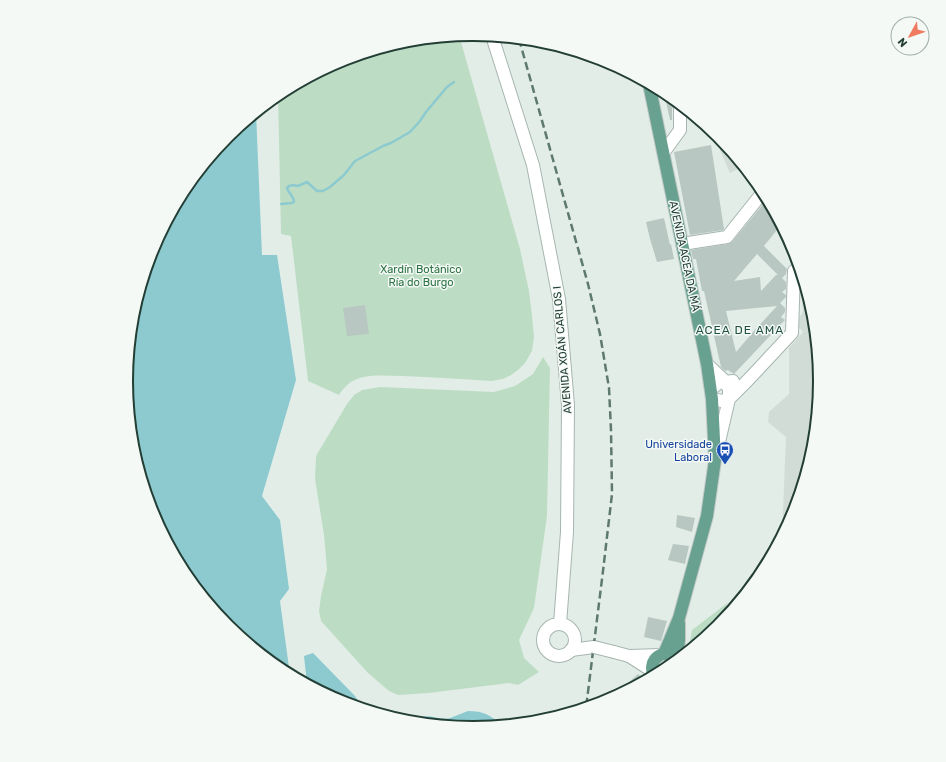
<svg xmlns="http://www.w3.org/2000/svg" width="946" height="762" viewBox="0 0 946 762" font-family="Rubik,sans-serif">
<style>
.built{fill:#d1dcd7}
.green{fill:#bcddc4}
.water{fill:#8ccad0}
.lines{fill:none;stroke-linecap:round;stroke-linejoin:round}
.stream{stroke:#8ccad0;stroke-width:2.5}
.building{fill:#b8c7c1;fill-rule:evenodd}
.minor-casing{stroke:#a6b5af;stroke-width:14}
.major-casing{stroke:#c1c9c6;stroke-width:14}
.minor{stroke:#fff;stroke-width:12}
.major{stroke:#68a190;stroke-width:12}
.rail{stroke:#5e7970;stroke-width:2.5;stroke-dasharray:8 4;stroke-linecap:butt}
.minor-bridge-casing{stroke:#a6b5af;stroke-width:14;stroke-linecap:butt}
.minor-bridge{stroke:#fff;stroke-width:12}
.labels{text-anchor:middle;stroke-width:3;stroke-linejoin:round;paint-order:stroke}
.street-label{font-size:11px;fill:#233e35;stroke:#f4f9f6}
.park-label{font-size:11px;fill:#2e7445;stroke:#f4f9f6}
.transit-label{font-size:11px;fill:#164399;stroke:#f4f9f6;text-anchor:end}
.neighbourhood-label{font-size:12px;letter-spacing:1px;fill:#1f5041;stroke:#f4f9f6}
.rim{fill:none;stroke:#233e35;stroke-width:2}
</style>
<rect width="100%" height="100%" fill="#e3ede8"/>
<g class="built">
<polygon points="722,140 743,166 730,173 720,150"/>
<polygon points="799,268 813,314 820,381 813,449 793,514 782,536 786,437 768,422 769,412 789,394 789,348 803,332 796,324 803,311"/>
<polygon points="743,597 729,613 726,604"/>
</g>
<g class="green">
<path d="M459,35L520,249L529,291L532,316L534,337L532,351L525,363L518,370L511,375L503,379L491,381C461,379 432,377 402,376C388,376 373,374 360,378C350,381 344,387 339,395L308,381L291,236L281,234L278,94L340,60L406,41Z"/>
<polygon points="543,357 550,368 547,516 534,608 519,640 524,658 539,672 518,685 509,683 429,693 398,695 389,691 368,673 321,621 319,611 321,596 327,569 324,535 315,479 316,456 347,404 354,395 362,390 380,387 494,392 515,386 533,374"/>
<polygon points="726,604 729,613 718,627 688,651 692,630"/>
</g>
<g class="water">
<polygon points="256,112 262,255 277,255 296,380 262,496 280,520 289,589 280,601 290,675 280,669 227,626 184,574 152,514 133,448 126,381 133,313 153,248 185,188 228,135"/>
<polygon points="313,653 355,696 364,709 340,701 307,684 304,656"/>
<path d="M468,711C483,711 491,715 501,725L473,728L413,722C427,710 436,721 450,718C456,716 462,713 468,711Z"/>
</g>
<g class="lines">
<path class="stream" d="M281,204L292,203L294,202C294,196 288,193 287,188L289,186L293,185L298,186L307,182L317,191H323L330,187L344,175L355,161L383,146L391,143L410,132L420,121L426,112L447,87L454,82"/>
</g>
<g class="building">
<polygon points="664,92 673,98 671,103 672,108 672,120 670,120"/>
<polygon points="711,145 724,229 723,230 690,235 674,152"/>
<path d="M766,197L781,225L764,246L787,269L786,274L782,278L786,282V289L782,292L786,295V297L780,303L785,308V312L781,317L785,320L734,374L728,370L725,371L721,367L704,291H702L696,259H693L691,250L728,244L732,242L765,202ZM757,254L778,275H776L761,291L760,277L734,281ZM777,306L753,332L736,352L726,311Z"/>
<polygon points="664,218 670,245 671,244 674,259 657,262 650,239 646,222"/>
<polygon points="365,305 369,334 347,336 343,308"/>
<polygon points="677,515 695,518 692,532 676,527"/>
<polygon points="673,544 689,546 685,564 668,560"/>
<polygon points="648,617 667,621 661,641 644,637"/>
<polygon points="638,674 646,680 620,694 618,692"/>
</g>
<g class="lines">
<g class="minor-casing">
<g id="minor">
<polyline points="492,36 533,165 559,299 568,405 567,532 560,624"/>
<polyline points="664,152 680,130 680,106 678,103"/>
<polyline points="682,244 727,237 759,197"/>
<polyline points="707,364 726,382 733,381"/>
<polyline points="711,389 719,383 726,382 729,390 729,399 722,401 712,399"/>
<polyline points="716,455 729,399 748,380 792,333 794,271"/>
<circle cx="559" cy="640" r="16"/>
<polyline points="571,650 594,647"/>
<polyline points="614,652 629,656 661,655"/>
<polyline points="629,656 651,670"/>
</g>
</g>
<g class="major-casing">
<g id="major">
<polyline points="649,84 707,364 712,399 715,460 707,516 679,618 664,654"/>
<polyline points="677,660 679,640 679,623"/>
<path d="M654,676C646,659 665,646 677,660"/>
</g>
</g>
<use href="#minor" class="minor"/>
<use href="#major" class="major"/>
<polyline class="rail" points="519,39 588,284 600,334 609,388 611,430 612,494 603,571 586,708"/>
<g class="minor-bridge-casing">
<polyline id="minor-bridge" points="594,647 614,652"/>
</g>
<use href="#minor-bridge" class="minor-bridge"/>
</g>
<defs>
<g id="bus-pin" transform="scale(0.9)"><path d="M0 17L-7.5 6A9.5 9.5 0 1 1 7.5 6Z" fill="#1a4fb4" stroke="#f4f9f6"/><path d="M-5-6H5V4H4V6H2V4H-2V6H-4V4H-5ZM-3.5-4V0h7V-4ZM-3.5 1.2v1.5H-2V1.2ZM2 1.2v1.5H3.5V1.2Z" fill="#fff"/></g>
</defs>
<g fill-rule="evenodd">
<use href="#bus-pin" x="725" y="450"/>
</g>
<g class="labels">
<g class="street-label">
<text transform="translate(685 256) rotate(78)" y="4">AVENIDA ACEA DA MÁ</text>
<text transform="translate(562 350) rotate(-95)" y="4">AVENIDA XOÁN CARLOS I</text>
</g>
<g class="park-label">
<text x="421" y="273">Xardín Botánico<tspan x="421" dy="13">Ría do Burgo</tspan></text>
</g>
<g class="transit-label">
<text x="712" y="448">Universidade<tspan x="712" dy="13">Laboral</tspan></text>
</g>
<g class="neighbourhood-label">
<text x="740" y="334">ACEA DE AMA</text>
</g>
</g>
<path d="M0 0H946V762H0ZM133 381a340 340 0 1 1 680 0a340 340 0 1 1-680 0Z" fill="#f4f9f6" fill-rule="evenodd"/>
<path class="rim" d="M133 381a340 340 0 1 1 680 0a340 340 0 1 1-680 0Z"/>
<g transform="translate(910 36) rotate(230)"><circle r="19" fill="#f4f9f6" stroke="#a0aea9"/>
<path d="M0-3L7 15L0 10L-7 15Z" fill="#ef7a5f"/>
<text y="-6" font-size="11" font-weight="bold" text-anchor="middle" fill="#233e35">N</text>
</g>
</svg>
